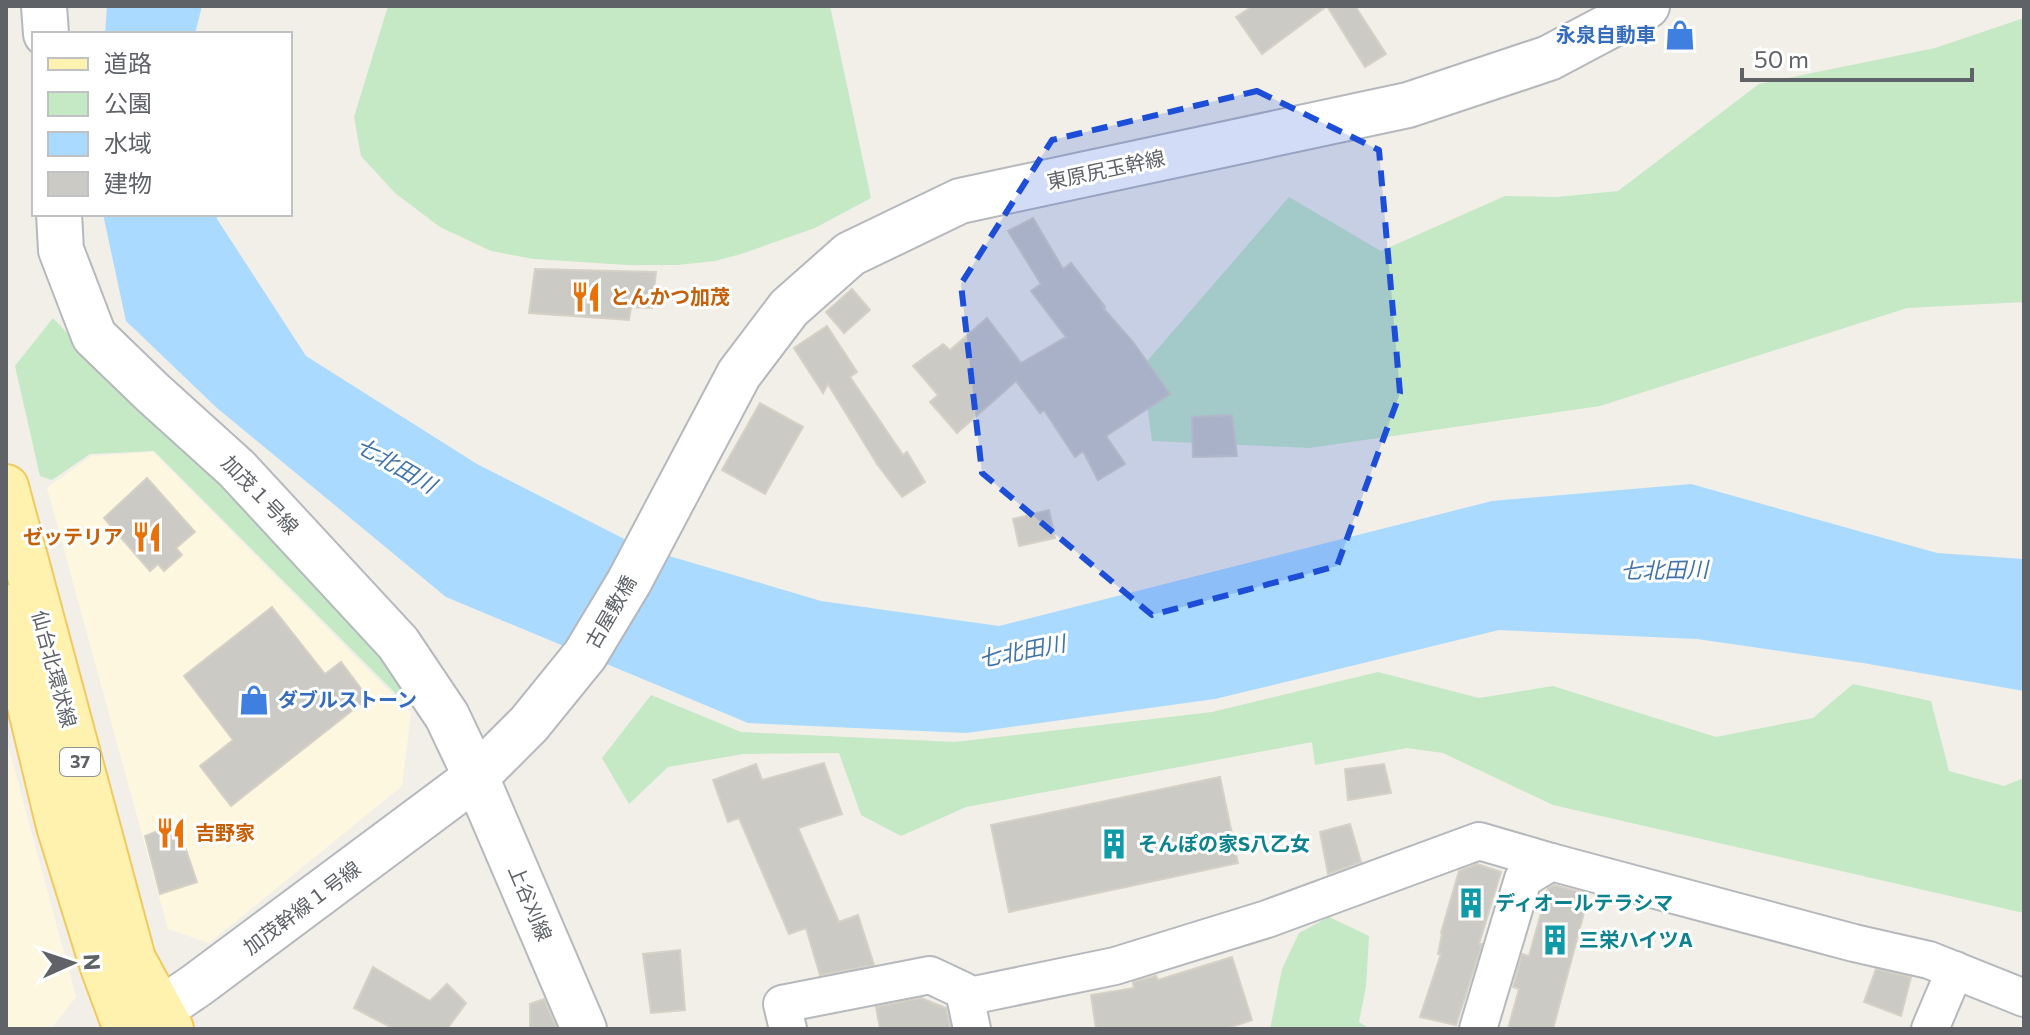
<svg xmlns="http://www.w3.org/2000/svg" width="2030" height="1035" viewBox="0 0 2030 1035" font-family="Commissioner,'Noto Sans JP',sans-serif">
<style>
.commercial{fill:#fef7e0}
.green{fill:#c5e8c5}
.water{fill:#aadaff}
.building{fill:#cccac5;stroke:#d6d1c6;stroke-width:2}
.lines{fill:none;stroke-linecap:round;stroke-linejoin:round}
.minor-casing{stroke:#b5b8bc;stroke-width:40}
.tertiary-casing{stroke:#b5b8bc;stroke-width:48}
.primary-casing{stroke:#f2c960;stroke-width:48}
.minor{stroke:#fff;stroke-width:36}
.tertiary{stroke:#fff;stroke-width:44}
.primary{stroke:#fff2af;stroke-width:44}
.marked{fill:#1d4ed8;fill-opacity:0.2;stroke:#1d4ed8;stroke-width:6;stroke-dasharray:16 10;stroke-linejoin:round}
.labels{text-anchor:middle;stroke-width:6;stroke-linejoin:round;paint-order:stroke}
.shield{fill:#fff;stroke:#8f9295;stroke-width:2}
.shield-label{font-size:18px;font-weight:bold;fill:#5f6368}
.shop-label{font-size:20px;font-weight:bold;fill:#366cbe;stroke:#fff;text-anchor:end}
.street-label{font-size:20px;fill:#5f6368;stroke:#fff}
.food-label{font-size:20px;font-weight:bold;fill:#c56008;stroke:#fff;text-anchor:start}
.culture-label{font-size:20px;font-weight:bold;fill:#0d838f;stroke:#fff;text-anchor:start}
.water-label{font-size:22px;font-style:italic;fill:#4174aa;stroke:#fff}
</style>
<rect width="100%" height="100%" fill="#f1efe8"/>
<g class="commercial">
<polygon points="153,452 411,713 402,786 209,943 168,929 47,488 91,456"/>
<polygon points="6,738 76,997 51,1029 6,1029"/>
</g>
<g class="green">
<polygon points="388,6 830,6 871,198 815,228 741,254 715,261 677,265 628,265 534,259 491,251 440,227 395,193 361,156 354,117"/>
<polygon points="2024,18 2024,302 1907,308 1600,406 1309,448 1152,441 1142,367 1289,197 1381,251 1505,196 1557,197 1618,191 1759,84 1935,48"/>
<polygon points="53,318 88,355 225,473 387,649 410,708 154,451 90,454 52,480 40,476 15,366"/>
<polygon points="1378,672 1479,698 1553,686 1716,737 1813,718 1853,684 1931,701 1949,771 2004,786 2024,778 2024,913 1553,805 1443,753 1407,748 1315,765 1312,742 966,807 901,836 861,815 839,753 743,754 668,767 629,804 602,758 651,695 741,732 955,742 1212,712"/>
<polygon points="1329,917 1369,936 1366,987 1359,1022 1370,1029 1270,1029 1282,969 1299,933"/>
</g>
<g class="water">
<polygon points="107,6 202,6 195,34 105,34"/>
<polygon points="103,214 217,214 217,219 306,356 477,464 642,548 821,601 999,626 1492,501 1691,484 1937,553 2024,559 2024,691 1863,663 1697,639 1499,630 1215,699 966,733 748,723 446,597 217,408 126,321"/>
</g>
<g class="building">
<polygon points="1253,6 1355,6 1386,54 1365,67 1327,6 1262,54 1236,17"/>
<polygon points="1033,218 1063,269 1071,263 1105,307 1103,308 1133,342 1170,394 1106,436 1125,464 1098,480 1083,451 1075,457 1044,410 1040,413 1016,381 957,433 930,402 938,395 913,366 943,344 950,350 987,318 1021,363 1066,337 1031,291 1041,284 1008,231"/>
<polygon points="535,269 656,272 652,308 631,307 629,320 529,313"/>
<polygon points="852,289 870,310 844,333 826,312"/>
<polygon points="827,326 857,372 850,377 903,455 907,452 925,482 902,497 877,464 828,384 823,393 794,348"/>
<polygon points="760,403 803,427 765,494 722,470"/>
<polygon points="1232,415 1237,456 1193,457 1192,417"/>
<polygon points="147,478 195,532 176,548 182,555 164,571 158,564 150,571 104,518"/>
<polygon points="1049,510 1055,538 1019,546 1013,519"/>
<polygon points="272,607 325,674 341,662 368,698 231,806 200,766 233,740 184,676"/>
<polygon points="824,763 842,814 798,828 839,922 858,915 874,965 820,975 806,928 789,934 739,818 728,822 713,780 756,764 762,780"/>
<polygon points="1384,764 1391,793 1348,800 1345,769"/>
<polygon points="1220,777 1238,863 1009,912 991,825"/>
<polygon points="177,823 197,882 160,894 145,836"/>
<polygon points="1350,824 1361,862 1328,874 1320,832"/>
<polygon points="1477,864 1501,872 1479,944 1482,944 1456,1025 1420,1017 1441,954 1438,954 1442,934 1441,933 1459,871"/>
<polygon points="1554,885 1589,894 1553,1029 1508,1029 1519,989 1513,987 1522,954 1529,956 1548,888"/>
<polygon points="680,950 685,1010 651,1013 643,954"/>
<polygon points="1232,957 1252,1020 1225,1029 1096,1029 1091,995 1134,988 1133,982 1156,976 1158,980"/>
<polygon points="373,967 430,1001 447,984 466,1003 447,1029 394,1029 354,1008"/>
<polygon points="1876,969 1911,977 1901,1016 1864,1002"/>
<polygon points="921,998 946,1008 951,1029 880,1029 876,1007"/>
<polygon points="544,999 557,1029 530,1029 530,1004"/>
</g>
<g class="lines">
<g class="minor-casing">
<g id="minor">
<polyline points="965,997 1115,966 1267,919 1479,841 1551,862"/>
<polyline points="788,1029 782,1004 930,975 964,991 972,1029"/>
<polyline points="1478,1029 1523,879 1551,862 1854,943 1929,960 2024,998"/>
<polyline points="1930,1029 1955,970"/>
</g>
</g>
<g class="tertiary-casing">
<g id="tertiary">
<polyline points="44,6 46,34"/>
<polyline points="59,214 61,250 94,336 153,393 237,469 398,643 447,716 476,777 584,1029"/>
<polyline points="127,1027 159,1011 197,985 476,777 529,724 585,655 629,582 739,374 789,308 850,254 960,201 1408,105 1549,58 1647,6"/>
</g>
</g>
<g class="primary-casing">
<g id="primary">
<polyline points="6,487 133,959 171,1029"/>
<polyline points="6,607 59,826 103,967 126,1029"/>
</g>
</g>
<use href="#minor" class="minor"/>
<use href="#tertiary" class="tertiary"/>
<use href="#primary" class="primary"/>
</g>
<path class="marked" d="M1257,91L1379,150L1400,393L1337,566L1152,615L982,473L961,284L1052,140Z"/>
<defs>
<g id="shop-bare" transform="scale(2.4)"><path d="M-5-2.5h2.3a2.7 3.5 0 0 1 5.4 0H5L5.5 6h-11ZM-1.5-2.5h3a1.5 2.3 0 0 0-3 0Z" fill="#3f7fe0" stroke="#fff" stroke-width="2.5" paint-order="stroke"/></g>
<g id="restaurant-bare" transform="scale(2.4)"><path d="M-5-6h1v4h1v-4h1v4h1v-4h1v5L-1.5 .5V6h-2V.5L-5-1ZM5-6V6H3V1.5H1.5Q1.5-4 5-6Z" fill="#e8710a" stroke="#fff" stroke-width="2.5" paint-order="stroke"/></g>
<g id="building-bare" transform="scale(2.4)"><path d="M-4-6H4V6H1V3H-1V6H-4ZM-2.5-4.3h1.7v1.8h-1.7ZM.8-4.3h1.7v1.8H.8ZM-2.5-1h1.7V.8h-1.7ZM.8-1h1.7V.8H.8Z" fill="#0f9aa8" stroke="#fff" stroke-width="2.5" paint-order="stroke"/></g>
</defs>
<g fill-rule="evenodd">
<use href="#shop-bare" x="1680" y="35"/>
<use href="#restaurant-bare" x="586" y="297"/>
<use href="#restaurant-bare" x="147" y="537"/>
<use href="#shop-bare" x="254" y="700"/>
<use href="#restaurant-bare" x="171" y="833"/>
<use href="#building-bare" x="1114" y="844"/>
<use href="#building-bare" x="1471" y="903"/>
<use href="#building-bare" x="1555" y="940"/>
</g>
<g class="labels">
<rect class="shield" x="60" y="748" width="40" height="28" rx="6"/>
<g class="shield-label">
<text x="80" y="768">37</text>
</g>
<g class="shop-label">
<text x="1656" y="42">永泉自動車</text>
<text x="278" y="707" text-anchor="start">ダブルストーン</text>
</g>
<g class="street-label">
<text transform="translate(1106 170) rotate(-12)" y="7">東原尻玉幹線</text>
<text transform="translate(260 495) rotate(46)" y="7">加茂１号線</text>
<text transform="translate(611 612) rotate(-60)" y="7">古屋敷橋</text>
<text transform="translate(54 669) rotate(75)" y="7">仙台北環状線</text>
<text transform="translate(530 903) rotate(67)" y="7">上谷刈線</text>
<text transform="translate(302 908) rotate(-37)" y="7">加茂幹線１号線</text>
</g>
<g class="food-label">
<text x="610" y="304">とんかつ加茂</text>
<text x="123" y="544" text-anchor="end">ゼッテリア</text>
<text x="195" y="840">吉野家</text>
</g>
<g class="culture-label">
<text x="1138" y="851">そんぽの家S八乙女</text>
<text x="1495" y="910">ディオールテラシマ</text>
<text x="1579" y="947">三栄ハイツA</text>
</g>
<g class="water-label">
<text transform="translate(396 465) rotate(30)" y="8">七北田川</text>
<text transform="translate(1664 570) rotate(-1)" y="8">七北田川</text>
<text transform="translate(1022 651) rotate(-11)" y="8">七北田川</text>
</g>
</g>
<rect width="2030" height="1035" fill="none" stroke="#5f6368" stroke-width="16"/>
<rect x="32" y="32" width="260" height="184" fill="#ffffff" stroke="#bfc1c3" stroke-width="2"/>
<rect x="48" y="58" width="40" height="12" fill="#fff2af" stroke="#bfc1c3" stroke-width="2"/>
<text x="104" y="72" font-size="24" fill="#5f6368">道路</text>
<rect x="48" y="92" width="40" height="24" fill="#c5e8c5" stroke="#bfc1c3" stroke-width="2"/>
<text x="104" y="112" font-size="24" fill="#5f6368">公園</text>
<rect x="48" y="132" width="40" height="24" fill="#aadaff" stroke="#bfc1c3" stroke-width="2"/>
<text x="104" y="152" font-size="24" fill="#5f6368">水域</text>
<rect x="48" y="172" width="40" height="24" fill="#cccac5" stroke="#bfc1c3" stroke-width="2"/>
<text x="104" y="192" font-size="24" fill="#5f6368">建物</text>
<g transform="translate(72 963) rotate(87)" stroke="#ffffff" stroke-width="6" paint-order="stroke">
<path d="M0-6L14 30L0 20L-14 30Z" fill="#5f6368"/>
<text y="-12" font-size="22" font-weight="bold" text-anchor="middle" fill="#5f6368">N</text>
</g>
<path d="M1742 68v12h230v-12" fill="none" stroke="#5f6368" stroke-width="4"/>
<text x="1754" y="68" font-size="24" fill="#5f6368" stroke="#ffffff" stroke-width="6" paint-order="stroke">50 m</text>
</svg>
